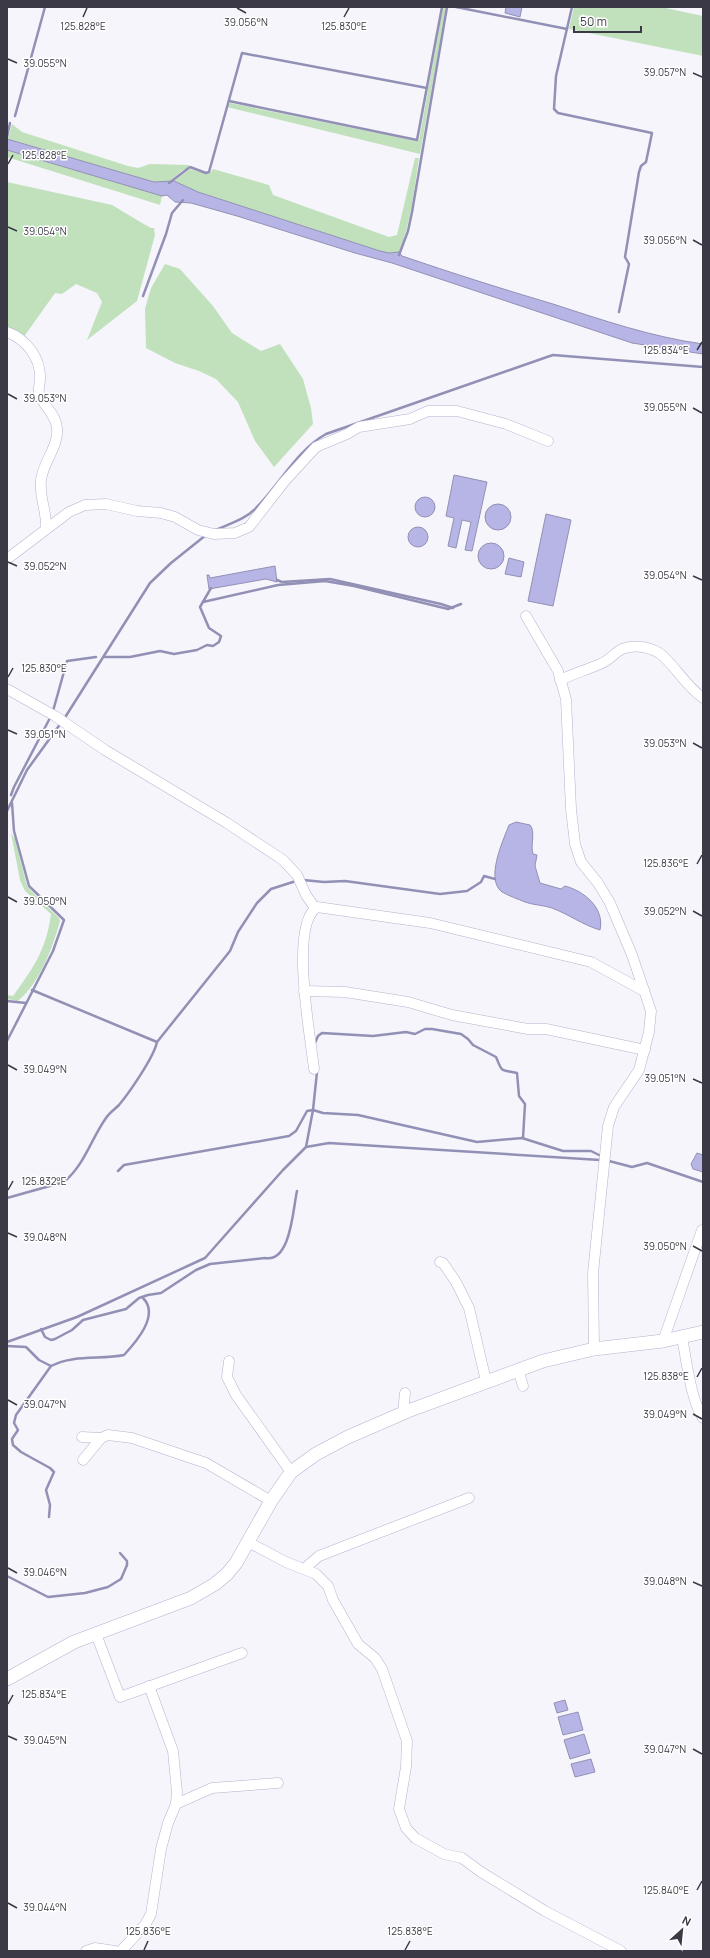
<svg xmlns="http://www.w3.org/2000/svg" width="710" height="1958" viewBox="0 0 710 1958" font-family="Manrope,sans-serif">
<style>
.green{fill:#c1e1bc}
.water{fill:#b7b5e5;stroke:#9290b5}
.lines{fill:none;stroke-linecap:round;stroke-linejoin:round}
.stream{stroke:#9290b5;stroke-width:2.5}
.minor-casing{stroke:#b4b3cf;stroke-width:11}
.tertiary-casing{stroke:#b4b3cf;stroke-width:14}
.minor{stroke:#fff;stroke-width:10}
.tertiary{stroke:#fff;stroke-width:13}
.ticks{fill:none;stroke:#3a3945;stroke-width:1.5}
.ticks-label{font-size:10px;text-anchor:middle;fill:#3a3945;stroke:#fff;stroke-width:3;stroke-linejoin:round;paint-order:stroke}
</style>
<rect width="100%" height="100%" fill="#f5f5fb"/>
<g class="green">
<polygon points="443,7 446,7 420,154 227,107 230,103 416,141 419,140"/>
<polygon points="574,7 661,7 703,16 703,56 569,29"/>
<polygon points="12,124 22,132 128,166 138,168 150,164 189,165 187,169 183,170 168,182 154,182 8,139"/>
<polygon points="7,150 162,196 160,205 7,157"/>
<path d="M415,158H419C414,190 411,223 399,252L389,253L380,251L198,192L174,181L190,169L206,174L210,173L213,169L269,185L273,195L389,237L397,235Z"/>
<polygon points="7,182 112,205 142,223 151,228 154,228 155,235 137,301 87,340 102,302 97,293 76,284 62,294 55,293 23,338 7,330"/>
<polygon points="165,264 180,269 213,306 232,333 261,351 280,344 303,379 311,408 313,424 274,467 255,441 238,402 216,379 199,371 175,363 146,348 145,309 151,288"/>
<path d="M11,833L15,839L27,886L31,891L59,918L60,921C53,947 39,984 18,1001L7,999V995L13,996C34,967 46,950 51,914L25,891L20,880Z"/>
</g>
<g class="water">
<polygon points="506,7 522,7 520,17 505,13"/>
<path d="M7,139L154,182L174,181L198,192L380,251L389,253L399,252L402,256C452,273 502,289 553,304C602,320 652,337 703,344V354L632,343L392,263L355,253L237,216L191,203L175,202L167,195L162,196L7,150Z"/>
<polygon points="454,475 487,482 472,551 465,550 471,522 462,520 456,548 448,546 454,518 446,516"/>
<circle cx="425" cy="507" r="10"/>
<circle cx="498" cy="517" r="13"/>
<polygon points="546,514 571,520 553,606 528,601"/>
<circle cx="418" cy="537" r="10"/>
<circle cx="491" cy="556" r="13"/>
<polygon points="509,558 524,562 521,577 505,574"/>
<polygon points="275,566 277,582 266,579 209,589 207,575 209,575 210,578"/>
<path d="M516,822L530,825C536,832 530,845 533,854L537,855L535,866L540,883L561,889L565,886C584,891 605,908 600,930C583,925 568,914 552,908C543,905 533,905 525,902C518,899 509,896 502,892C485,879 503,841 509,825Z"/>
<polygon points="697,1153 703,1155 703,1172 693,1169 691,1164"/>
<polygon points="565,1700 568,1710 557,1713 554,1703"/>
<polygon points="578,1712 583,1730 563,1735 558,1717"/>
<polygon points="584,1734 590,1753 570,1759 564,1740"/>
<polygon points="591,1759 595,1772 575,1777 571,1764"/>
</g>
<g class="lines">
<g class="stream">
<polyline points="456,7 567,29"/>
<polyline points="572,7 556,76 554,109 558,113 652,133 646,162 641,166 639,172 625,257 629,264 619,312"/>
<polyline points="229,101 417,140 442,7"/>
<polyline points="15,116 45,7"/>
<polyline points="7,137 10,123"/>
<polyline points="169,183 190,167 206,173 209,172 242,53 427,88"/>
<polyline points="399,255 408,231 412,212 447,7"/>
<polyline points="143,296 166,234 172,213 183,200"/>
<path d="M216,530C229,524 246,519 256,508C279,485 297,450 326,434L547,357L553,355L703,367"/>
<polyline points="277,580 282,582 330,579 441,604 453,608"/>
<polyline points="203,602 278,585 325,581 354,586 448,609 461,604"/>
<polyline points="105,657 130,657 160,651 174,654 197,650 207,645 213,646 219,642 221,636 209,628 200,607 211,588"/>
<polyline points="53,711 67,661 96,657"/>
<polyline points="64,719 150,583 171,563 206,535"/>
<polyline points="11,795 14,787 51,716"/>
<polyline points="7,811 27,770 61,723"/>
<polyline points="303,880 324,882 345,881 440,894 467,891 481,882 484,876 495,879"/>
<polyline points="32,990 157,1042 230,951 238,932 257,903 271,889 296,881"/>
<polyline points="7,1001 26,1003"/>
<polyline points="7,1041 53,951 64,920 29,886 14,831 12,803"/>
<path d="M315,1043L318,1036L322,1033L373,1036L406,1032L415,1034L425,1029H432L461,1034L468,1039L473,1045L496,1057C503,1073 499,1069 517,1073L519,1096L525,1104L523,1138"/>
<polyline points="306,1147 313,1110 317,1072"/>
<polyline points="609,1161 632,1167 647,1163 703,1182"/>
<polyline points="118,1171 124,1165 289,1136 296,1131 307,1111 313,1110 323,1113 358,1115 477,1142 522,1138 563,1151 591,1151 601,1156"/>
<path d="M7,1198L64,1182C85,1164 91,1139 106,1118C109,1113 115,1109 119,1105C129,1093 154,1057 157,1042"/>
<path d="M41,1329L45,1337L51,1340L55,1339L72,1330L83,1320L126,1309L139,1298L148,1295L161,1293L196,1270L210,1264L265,1258C291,1263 293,1208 297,1191"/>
<polyline points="7,1342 77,1317 205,1258 283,1170 306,1147 329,1143 600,1160"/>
<polyline points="7,1346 26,1347 39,1360 51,1366"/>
<path d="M49,1517L50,1505L46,1490L54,1472L50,1468L21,1452L13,1445L12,1439L18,1430L14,1423L16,1415L51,1366C74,1354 101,1360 124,1355C136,1342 160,1315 143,1298"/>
<polyline points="7,1576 48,1597 85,1593 108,1587 121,1579 127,1565 127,1561 120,1553"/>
</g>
<g class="minor-casing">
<g id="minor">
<path d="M7,332C26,339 41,358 40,379C40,384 38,389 39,394C44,407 56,414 57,428C59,446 43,462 41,480C39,497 47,512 46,528"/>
<polyline points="7,559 69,512 85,505 106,504 137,511 161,513 175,517 198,530 214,534 235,533 249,527 284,482 316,447 347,434 359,427 410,419 428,411 457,411 506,424 548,441"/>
<polyline points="526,616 558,671 566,699 571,809 575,844 581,862 598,883 610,903 632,955 651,1011 649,1032 639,1070 614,1107 608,1126 593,1273 594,1349"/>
<path d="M560,680C573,674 586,670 600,664C609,661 614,653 622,649C635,644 653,647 663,656C677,669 687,687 703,698"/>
<polyline points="7,689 55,716 105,750 227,823 283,860 297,875 306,895 315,908"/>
<polyline points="304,991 345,992 408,1002 452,1015 528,1029 546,1029 645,1050"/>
<path d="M314,1069C311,1039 289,925 317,907L430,923L591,962L644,991"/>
<polyline points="440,1262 443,1263 456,1282 469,1308 486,1381"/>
<path d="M682,1337C686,1358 691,1401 703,1418"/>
<polyline points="663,1341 702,1230"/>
<polyline points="229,1361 227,1377 236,1395 291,1472"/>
<polyline points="518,1369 523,1386"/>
<polyline points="403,1413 405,1393"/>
<polyline points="82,1437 101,1438"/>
<polyline points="83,1460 101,1438 108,1435 132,1438 206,1463 271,1501"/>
<polyline points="248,1542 286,1562 316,1574 328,1586 333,1600 358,1644 375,1658 382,1669 407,1741 406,1767 399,1809 406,1828 415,1838 444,1854 462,1858 481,1872 545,1911 621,1951"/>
<polyline points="305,1568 319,1556 469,1498"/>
<polyline points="96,1634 120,1697 242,1653"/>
<polyline points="176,1804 212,1788 278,1783"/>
<polyline points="86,1951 95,1948 115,1951"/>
<polyline points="121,1951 145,1925 151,1914 161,1849 168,1823 176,1804 177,1792 173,1751 149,1686"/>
</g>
</g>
<g class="tertiary-casing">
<polyline id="tertiary" points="7,1679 74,1642 191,1598 215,1584 227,1574 236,1563 271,1501 291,1472 316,1454 348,1437 408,1411 543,1361 594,1349 663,1341 703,1332"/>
</g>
<use href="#minor" class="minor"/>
<use href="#tertiary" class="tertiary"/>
</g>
<path class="ticks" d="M237,8L246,13M83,17L87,8M344,17L349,8M8,59L17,63M693,73L702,77M8,164L13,155M8,227L17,231M693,240L702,245M697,350L702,342M8,394L17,399M693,408L702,413M8,562L17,566M693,576L702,580M8,677L13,668M8,730L17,734M693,743L702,748M697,864L702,855M8,897L17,902M693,911L702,916M8,1065L17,1070M693,1079L702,1083M8,1190L13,1181M8,1233L17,1237M693,1246L702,1251M697,1377L702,1368M8,1400L17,1405M693,1414L702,1419M8,1568L17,1573M693,1582L702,1586M8,1704L13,1695M8,1736L17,1740M693,1749L702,1754M697,1890L702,1881M8,1903L17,1908M144,1950L148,1941M405,1950L410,1941"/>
<g class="ticks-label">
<text x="246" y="26">39.056°N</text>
<text x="83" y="30">125.828°E</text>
<text x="344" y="30">125.830°E</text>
<text x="45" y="67">39.055°N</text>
<text x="665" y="76">39.057°N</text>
<text x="44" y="159">125.828°E</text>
<text x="45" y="235">39.054°N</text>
<text x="665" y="244">39.056°N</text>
<text x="666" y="354">125.834°E</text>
<text x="45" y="402">39.053°N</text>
<text x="665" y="411">39.055°N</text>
<text x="45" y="570">39.052°N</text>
<text x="665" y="579">39.054°N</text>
<text x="44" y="672">125.830°E</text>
<text x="45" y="738">39.051°N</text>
<text x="665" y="747">39.053°N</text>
<text x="666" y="867">125.836°E</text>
<text x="45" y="905">39.050°N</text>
<text x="665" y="915">39.052°N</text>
<text x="45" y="1073">39.049°N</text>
<text x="665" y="1082">39.051°N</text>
<text x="44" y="1185">125.832°E</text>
<text x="45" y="1241">39.048°N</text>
<text x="665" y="1250">39.050°N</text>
<text x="666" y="1380">125.838°E</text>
<text x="45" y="1408">39.047°N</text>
<text x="665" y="1418">39.049°N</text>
<text x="45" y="1576">39.046°N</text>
<text x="665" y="1585">39.048°N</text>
<text x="44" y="1698">125.834°E</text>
<text x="45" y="1744">39.045°N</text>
<text x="665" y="1753">39.047°N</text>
<text x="666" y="1894">125.840°E</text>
<text x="45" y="1911">39.044°N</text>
<text x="148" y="1935">125.836°E</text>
<text x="410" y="1935">125.838°E</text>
</g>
<rect width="710" height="1958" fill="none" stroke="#3a3945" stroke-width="16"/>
<g transform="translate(682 1930) rotate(27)" stroke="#ffffff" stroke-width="3" paint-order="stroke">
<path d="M0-3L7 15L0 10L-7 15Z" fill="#3a3945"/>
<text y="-6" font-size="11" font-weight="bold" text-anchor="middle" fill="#3a3945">N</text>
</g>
<path d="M574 26v6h67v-6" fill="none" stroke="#3a3945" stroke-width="2"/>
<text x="580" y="26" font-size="12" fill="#3a3945" stroke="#ffffff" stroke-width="3" paint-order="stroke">50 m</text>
</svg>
